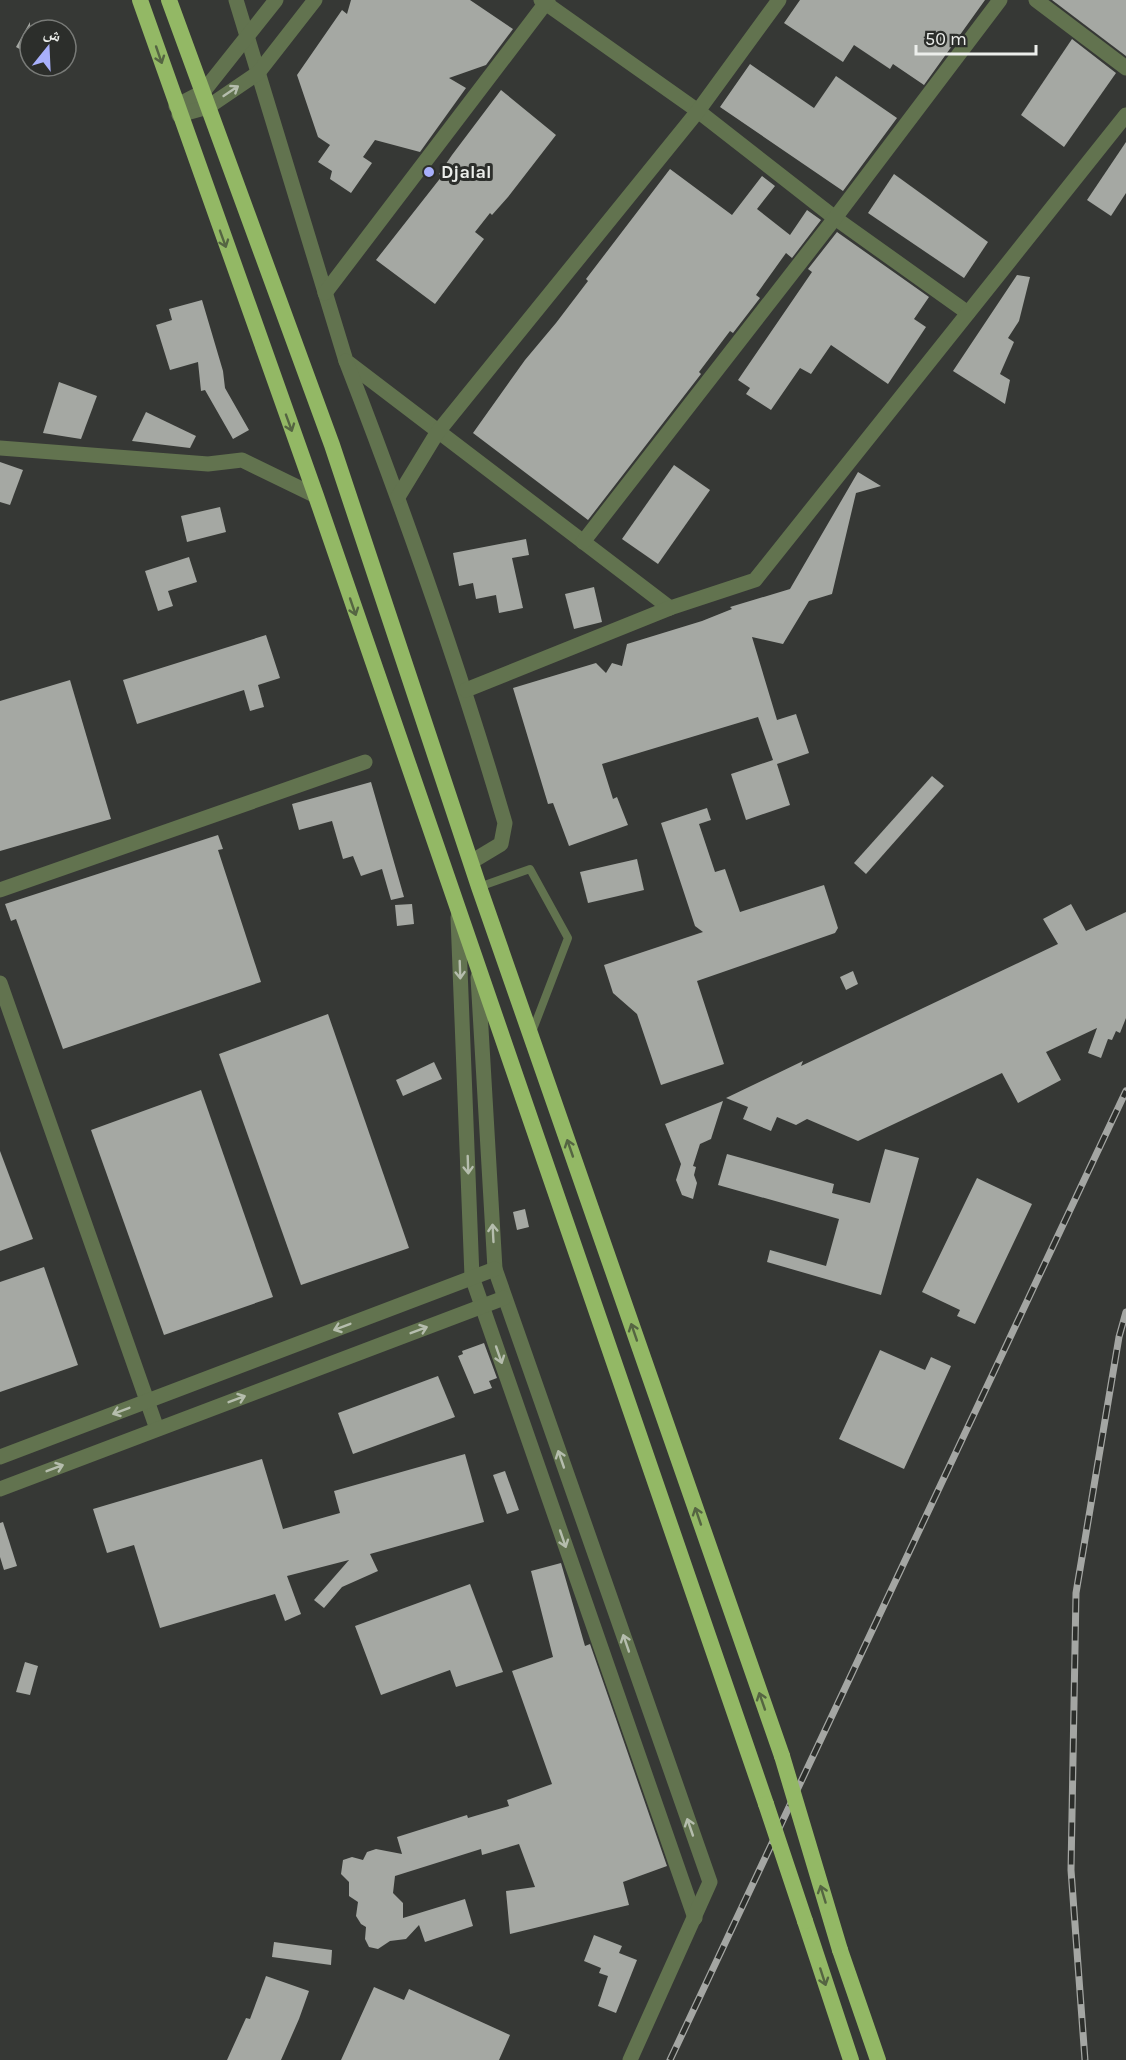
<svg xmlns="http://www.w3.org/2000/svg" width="1126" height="2060" viewBox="0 0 1126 2060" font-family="Karla,'Noto Naskh Arabic',sans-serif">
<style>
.building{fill:#a5a8a3}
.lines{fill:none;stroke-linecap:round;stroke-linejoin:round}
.service{stroke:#62734f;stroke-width:8}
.minor{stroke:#62734f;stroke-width:15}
.trunk{stroke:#93b865;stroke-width:16}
.rail-casing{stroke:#a4a6a3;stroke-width:7}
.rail{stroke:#2c2e2b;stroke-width:4.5;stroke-dasharray:14;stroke-linecap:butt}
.trunk-bridge{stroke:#93b865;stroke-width:16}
.oneway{stroke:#556542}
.oneway2{stroke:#b5bdad}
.poi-dot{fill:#a8b0fc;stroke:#2c2e2b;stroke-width:2}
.labels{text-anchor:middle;stroke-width:6;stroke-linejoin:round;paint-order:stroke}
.poi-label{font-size:18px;font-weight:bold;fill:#eceeeb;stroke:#2c2e2b;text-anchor:start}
</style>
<rect width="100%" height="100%" fill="#363835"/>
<g class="building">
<polygon points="351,0 470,0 513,29 486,65 449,78 466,88 420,152 375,140 363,157 372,163 351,193 330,179 332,171 318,162 330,145 318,137 297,75 342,10 347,14"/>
<polygon points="800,0 985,0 924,85 893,64 890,69 854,45 843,62 784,23"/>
<polygon points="1052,0 1126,0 1126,56"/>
<polygon points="30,22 30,55 16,47"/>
<polygon points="1072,39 1116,73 1064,147 1021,115"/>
<polygon points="750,64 814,108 836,76 897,118 843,191 720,107"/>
<polygon points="501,90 556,135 508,197 492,215 490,213 475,232 484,239 435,304 376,260 442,176 439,174 452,155"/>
<polygon points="1126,142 1126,193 1111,216 1087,200"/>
<polygon points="670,169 732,215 762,176 775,186 757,209 790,235 807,210 821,220 792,258 786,253 756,295 760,298 733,333 730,331 699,372 701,374 588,520 473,433 525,360 556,323 588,281 586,279"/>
<polygon points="894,174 988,242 964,278 868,213"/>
<polygon points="837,232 929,297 914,319 926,327 888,384 831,345 811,374 800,368 771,410 746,394 750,388 738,380 812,272 808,269"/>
<polygon points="1017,275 1030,277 1019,321 1008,338 1014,342 1000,374 1010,380 1005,404 953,371"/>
<polygon points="202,300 223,371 225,388 249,430 233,439 205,390 201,391 198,362 170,370 156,325 172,320 169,309"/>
<polygon points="59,382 97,396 81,439 43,433"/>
<polygon points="146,412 196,436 190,448 132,441"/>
<polygon points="0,462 23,470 10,505 0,502"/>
<polygon points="674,465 710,490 658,564 622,539"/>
<polygon points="858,472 881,486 856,493 832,594 809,601 783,644 752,637 777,720 796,714 809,753 777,764 790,805 746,820 731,774 773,760 758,717 602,764 613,799 617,797 628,825 569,846 553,803 548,804 513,688 596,663 606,673 612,663 622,666 627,644 702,621 732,609 730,607 790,589"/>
<polygon points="220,507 226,532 187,542 181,516"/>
<polygon points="526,539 529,555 512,558 523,608 499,613 496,595 476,599 473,583 459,586 453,553"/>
<polygon points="189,557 197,582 168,591 173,606 158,611 145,571"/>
<polygon points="594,587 602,622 574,629 565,594"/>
<polygon points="266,635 280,678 258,685 264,707 250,711 244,690 137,724 123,680"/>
<polygon points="70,680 111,819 0,851 0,701"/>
<polygon points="932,776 944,786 866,874 854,863"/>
<polygon points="371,782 404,897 391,900 382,869 361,876 353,856 343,859 332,821 299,830 292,804"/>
<polygon points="707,808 711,820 699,824 715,872 725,869 740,912 824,885 838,928 835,933 697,981 724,1064 661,1085 637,1014 613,993 604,965 703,932 695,926 661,823"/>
<polygon points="218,835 223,849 218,850 261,982 63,1049 16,919 11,921 5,904"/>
<polygon points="637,859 644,890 588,903 580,872"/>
<polygon points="412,904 414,924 397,926 395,905"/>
<polygon points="1071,904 1086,931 1126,912 1126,1018 1120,1033 1116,1031 1112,1040 1108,1039 1101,1058 1088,1053 1097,1028 1046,1052 1061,1080 1018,1103 1002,1073 858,1141 807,1119 796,1125 777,1117 771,1131 743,1119 748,1107 726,1098 803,1061 801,1066 1058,944 1043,919"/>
<polygon points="853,971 858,984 846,990 840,977"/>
<polygon points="328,1014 409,1248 301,1285 219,1054"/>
<polygon points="434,1062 442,1079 403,1096 396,1080"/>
<polygon points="201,1090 273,1297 164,1335 91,1130"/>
<polygon points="723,1101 711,1139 700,1144 693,1166 696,1167 694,1175 697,1183 693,1199 682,1195 676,1180 681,1164 665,1124"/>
<polygon points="885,1149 919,1158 881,1295 767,1262 770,1250 826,1266 839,1219 718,1185 727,1154 834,1184 832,1193 870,1203"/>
<polygon points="0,1151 33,1239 0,1251"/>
<polygon points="977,1178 1032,1204 975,1324 957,1316 960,1310 922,1292"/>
<polygon points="525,1209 529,1227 517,1230 513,1212"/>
<polygon points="44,1267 78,1365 0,1392 0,1282"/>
<polygon points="484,1343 497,1378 489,1381 492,1388 474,1394 458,1356 463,1354 462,1351"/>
<polygon points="880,1350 925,1370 931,1357 951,1366 904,1469 839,1439"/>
<polygon points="438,1376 455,1417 353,1454 338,1413"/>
<polygon points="465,1454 484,1522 370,1554 378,1571 342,1587 324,1608 314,1600 349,1560 287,1576 301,1614 285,1621 275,1594 160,1628 134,1545 107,1553 93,1509 262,1459 283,1529 340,1513 334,1491"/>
<polygon points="505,1471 519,1510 507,1514 493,1475"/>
<polygon points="3,1522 17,1566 4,1570 0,1557 0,1523"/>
<polygon points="561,1563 585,1646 590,1644 667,1866 623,1882 629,1905 510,1934 506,1891 535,1887 519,1844 482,1855 481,1849 395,1876 393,1893 403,1903 403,1918 465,1899 473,1926 425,1942 419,1925 406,1939 390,1941 378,1949 369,1947 365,1939 366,1927 361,1924 356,1916 358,1902 349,1896 349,1882 341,1874 343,1860 352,1857 363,1860 367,1852 376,1849 402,1854 397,1837 467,1815 468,1818 509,1806 507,1800 552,1784 512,1671 553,1657 531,1571"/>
<polygon points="470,1584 503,1672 456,1687 450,1670 381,1695 355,1626"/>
<polygon points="25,1662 38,1666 30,1695 16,1692"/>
<polygon points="594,1935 622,1946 619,1953 637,1960 616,2013 598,2006 608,1976 599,1973 601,1968 584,1961"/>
<polygon points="274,1942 332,1950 331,1965 272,1957"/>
<polygon points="266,1976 309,1991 299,2019 281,2060 227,2060 246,2018 250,2019"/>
<polygon points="374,1987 404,2000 409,1989 510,2035 499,2060 341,2060"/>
</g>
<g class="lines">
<polyline class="service" points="479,887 530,869 568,938 532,1032"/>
<g class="minor">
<polyline points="236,0 346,361 670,608"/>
<polyline points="541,0 698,111 835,218 968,313"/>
<polyline points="1036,0 1126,68"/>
<polyline points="176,106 203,92 276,0"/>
<polyline points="179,115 208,107 258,73 315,0"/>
<polyline points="325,293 548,0"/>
<path d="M346,361C405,513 459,666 505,823L501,844L471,862"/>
<polyline points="0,448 208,464 242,460 316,496"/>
<polyline points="398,497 437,433 698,111 779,0"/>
<polyline points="583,542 835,218 1000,0"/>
<polyline points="466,690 670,608 755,580 1126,115"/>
<polyline points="0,890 365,762"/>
<polyline points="458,917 472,1277 695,1918"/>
<polyline points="478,977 495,1269 710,1882 630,2060"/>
<polyline points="0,983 157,1429"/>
<polyline points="0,1457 495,1269"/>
<polyline points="0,1489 504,1298"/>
</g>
<g class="trunk">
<polyline points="140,0 316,496 766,1804"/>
<polyline points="169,0 332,445 479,887 782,1756"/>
<polyline points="805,1921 851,2060"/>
<polyline points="840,1950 878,2060"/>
</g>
<g class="rail-casing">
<g id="rail">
<polyline points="670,2060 1126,1091"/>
<polyline points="1085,2060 1071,1870 1076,1593 1119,1337 1126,1312"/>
</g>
</g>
<use href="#rail" class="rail"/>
<g class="trunk-bridge">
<polyline points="782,1756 840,1950"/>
<polyline points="766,1804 805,1921"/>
</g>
</g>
<defs><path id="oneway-shaft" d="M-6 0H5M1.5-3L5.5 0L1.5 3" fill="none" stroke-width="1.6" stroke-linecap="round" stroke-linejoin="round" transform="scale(1.5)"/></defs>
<g class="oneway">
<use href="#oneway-shaft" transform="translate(159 55) rotate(71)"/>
<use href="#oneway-shaft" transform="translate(223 239) rotate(70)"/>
<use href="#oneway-shaft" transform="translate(289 423) rotate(70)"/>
<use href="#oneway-shaft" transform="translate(353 607) rotate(71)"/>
<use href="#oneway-shaft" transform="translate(570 1148) rotate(-109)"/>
<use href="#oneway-shaft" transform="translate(634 1332) rotate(-109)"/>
<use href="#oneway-shaft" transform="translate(698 1516) rotate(-109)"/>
<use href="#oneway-shaft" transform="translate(762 1701) rotate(-109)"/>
<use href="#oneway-shaft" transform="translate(823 1894) rotate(-107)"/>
<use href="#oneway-shaft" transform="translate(823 1977) rotate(72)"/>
</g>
<g class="oneway2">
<use href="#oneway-shaft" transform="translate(231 91) rotate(-34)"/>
<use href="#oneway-shaft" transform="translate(460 970) rotate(88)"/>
<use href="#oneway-shaft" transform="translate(468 1165) rotate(88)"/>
<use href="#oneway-shaft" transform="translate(493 1233) rotate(-93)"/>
<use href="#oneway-shaft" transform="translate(342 1327) rotate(159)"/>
<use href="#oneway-shaft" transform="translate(419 1330) rotate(-21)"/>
<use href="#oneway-shaft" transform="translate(499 1355) rotate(71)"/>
<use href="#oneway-shaft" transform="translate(237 1399) rotate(-21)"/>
<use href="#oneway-shaft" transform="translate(121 1411) rotate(159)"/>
<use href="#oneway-shaft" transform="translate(561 1459) rotate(-109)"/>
<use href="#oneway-shaft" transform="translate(55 1468) rotate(-21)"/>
<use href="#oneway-shaft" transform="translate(563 1539) rotate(71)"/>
<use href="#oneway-shaft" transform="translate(626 1643) rotate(-109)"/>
<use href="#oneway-shaft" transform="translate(690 1827) rotate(-109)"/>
</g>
<circle class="poi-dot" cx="429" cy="172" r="6"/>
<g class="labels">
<g class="poi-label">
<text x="441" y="178">Djalal</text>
</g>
</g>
<g transform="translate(48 48) rotate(18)"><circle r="28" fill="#2c2e2b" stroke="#797b78" stroke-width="1.5"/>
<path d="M0-4.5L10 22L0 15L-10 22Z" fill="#a8b0fc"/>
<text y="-9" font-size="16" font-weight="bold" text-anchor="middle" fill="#eceeeb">ش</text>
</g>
<path d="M916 45v9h120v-9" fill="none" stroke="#eceeeb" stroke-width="3"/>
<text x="925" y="45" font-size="18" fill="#eceeeb" stroke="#2c2e2b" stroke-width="4.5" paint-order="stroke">50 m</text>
</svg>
